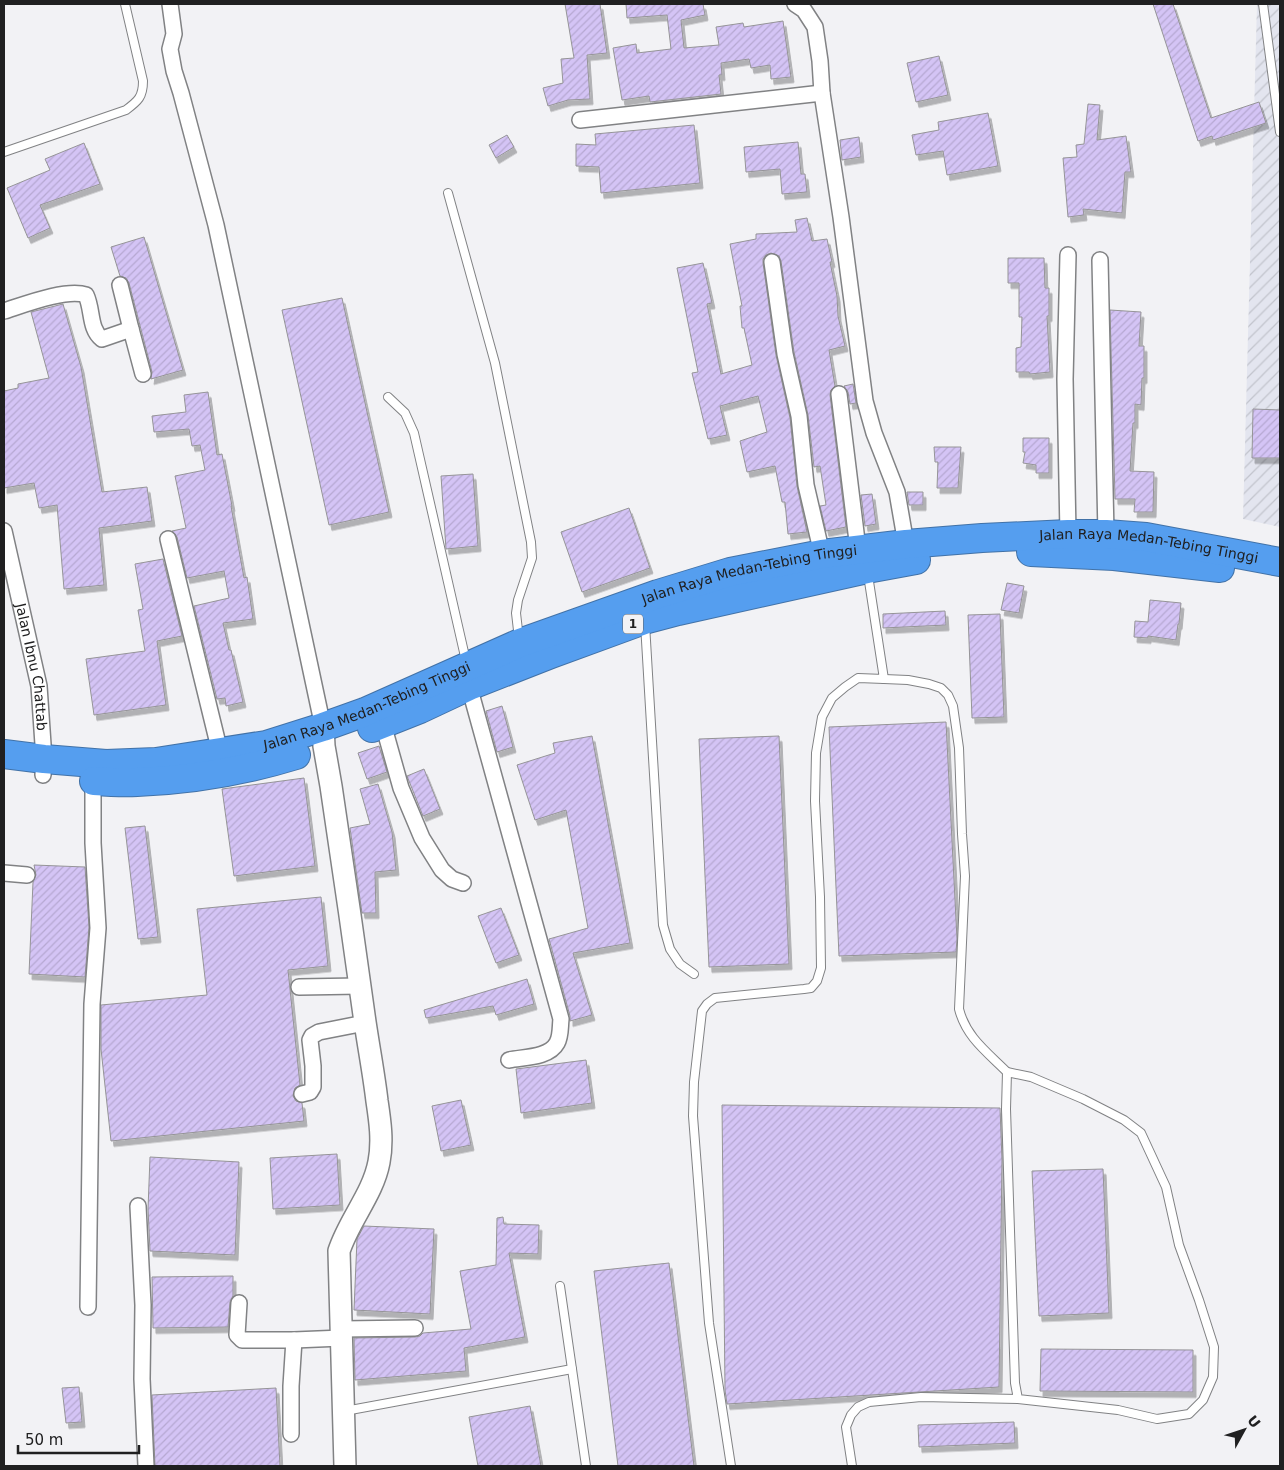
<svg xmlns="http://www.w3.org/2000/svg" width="1284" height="1470" viewBox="0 0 1284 1470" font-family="'DejaVu Sans',sans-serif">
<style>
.industrial{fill:url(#industrial-furrows)}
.building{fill:url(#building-hatch);stroke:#959497;filter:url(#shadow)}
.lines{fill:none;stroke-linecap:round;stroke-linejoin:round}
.lane-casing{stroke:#818284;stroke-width:10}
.street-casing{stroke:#818284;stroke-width:18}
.secondary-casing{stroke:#818284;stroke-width:24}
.highway-casing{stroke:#4272a7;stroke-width:30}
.lane{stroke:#fff;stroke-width:8}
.street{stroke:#fff;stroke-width:15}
.secondary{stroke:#fff;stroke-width:21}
.highway{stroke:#559eef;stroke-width:28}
.labels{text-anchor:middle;stroke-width:5;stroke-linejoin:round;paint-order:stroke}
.shield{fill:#f2f2f5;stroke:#5f5f61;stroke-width:1}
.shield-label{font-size:12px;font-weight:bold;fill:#202021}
.street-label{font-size:14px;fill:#202021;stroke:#f2f2f5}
</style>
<defs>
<pattern id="industrial-furrows" width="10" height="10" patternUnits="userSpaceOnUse" patternTransform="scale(1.25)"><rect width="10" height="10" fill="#e3e5ef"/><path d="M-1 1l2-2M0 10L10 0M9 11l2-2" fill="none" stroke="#c2c4cd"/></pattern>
<pattern id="building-hatch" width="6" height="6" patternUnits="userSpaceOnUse" patternTransform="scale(1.25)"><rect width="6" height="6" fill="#d4c4f5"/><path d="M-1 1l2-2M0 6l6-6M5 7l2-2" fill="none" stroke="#b6a8d2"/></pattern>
<filter id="shadow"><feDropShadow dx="3" dy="5.5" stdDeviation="0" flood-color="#0004"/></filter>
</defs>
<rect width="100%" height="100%" fill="#f2f2f5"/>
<polygon class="industrial" points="1257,4 1280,4 1280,527 1243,519"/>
<g class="building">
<polygon points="565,4 600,4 607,53 587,55 590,99 568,100 548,106 543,88 563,83 561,59 574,58"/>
<polygon points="626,4 703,4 705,15 681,20 684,48 719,45 716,27 743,23 744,27 783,21 791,77 771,79 770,65 751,68 749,59 721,63 722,75 719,75 721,94 650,102 649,96 622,100 613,48 636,44 637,53 671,49 667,15 627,18"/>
<polygon points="1153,4 1173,4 1211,118 1259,102 1266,123 1213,140 1212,136 1198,141"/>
<polygon points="939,56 948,95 916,102 907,63"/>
<polygon points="1088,104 1100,105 1097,140 1126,136 1131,172 1125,172 1122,213 1083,209 1084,215 1068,217 1063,158 1077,157 1076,145 1084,144"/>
<polygon points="988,113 998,166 947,175 943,151 916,155 912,135 939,130 938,122"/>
<polygon points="694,125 700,183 601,193 599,167 576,166 576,144 596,145 595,134"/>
<polygon points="507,135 514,147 496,158 489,145"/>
<polygon points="859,137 861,157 842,160 840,140"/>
<polygon points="798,142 801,174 805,174 807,192 782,194 780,169 746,172 744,147"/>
<polygon points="84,143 100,184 40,205 50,228 28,238 7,188 50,170 45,159"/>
<polygon points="807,218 812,241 827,239 832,262 830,262 837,296 838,316 845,346 829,350 835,386 831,390 830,395 846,527 826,531 820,506 826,505 820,466 814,467 808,415 794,352 781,261 779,256 771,253 766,255 763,259 763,263 776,355 790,418 797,486 807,532 788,534 785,502 782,502 775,466 747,472 740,441 767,432 758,396 720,406 727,435 708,439 692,373 698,372 677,268 703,263 712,303 707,304 721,374 752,365 744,328 742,328 740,306 742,306 730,244 756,239 756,234 797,232 795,220"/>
<polygon points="144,237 183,370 151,379 152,372 129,283 126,278 120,276 111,247"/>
<polygon points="1008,258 1044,258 1045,288 1049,288 1049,316 1047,316 1050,372 1030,374 1029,372 1016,372 1016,348 1021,347 1022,317 1019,317 1019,283 1008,283"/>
<polygon points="342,298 389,512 329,525 282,310"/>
<polygon points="63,304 81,367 102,492 147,487 152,521 99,528 104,585 64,589 57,505 39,508 34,483 4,488 4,391 18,388 18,384 49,378 31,312"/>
<polygon points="1110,310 1141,312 1139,346 1144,346 1144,378 1142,378 1141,405 1135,404 1135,423 1133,423 1130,471 1154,472 1153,512 1134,512 1135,499 1115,499"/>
<polygon points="853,384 856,403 850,404 848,392 844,386"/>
<polygon points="208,392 217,455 222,454 232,506 231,506 244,578 247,577 253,619 223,623 229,650 231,650 243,702 226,706 225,698 217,699 194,606 229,598 224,571 187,578 177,537 172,531 186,528 175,476 205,470 200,445 192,446 189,429 154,432 152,416 186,412 184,395"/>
<polygon points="1253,409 1280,410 1280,458 1252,458"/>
<polygon points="1023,438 1049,438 1049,473 1036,473 1036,465 1023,463 1025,452 1023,452"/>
<polygon points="934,447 961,447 958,488 937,488 938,462 935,462"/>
<polygon points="473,474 478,546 446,549 441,476"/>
<polygon points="907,492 923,492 923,505 909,505"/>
<polygon points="872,494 876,524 865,526 861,495"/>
<polygon points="629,508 650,568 582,592 561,532"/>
<polygon points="163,559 182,636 157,641 166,705 94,715 86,659 145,651 138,610 143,609 135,564"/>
<polygon points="1007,583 1024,586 1019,613 1001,610"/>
<polygon points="1150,600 1181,603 1179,624 1178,624 1176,640 1148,636 1148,638 1134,637 1135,621 1148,622"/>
<polygon points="945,611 946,625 883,628 883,614"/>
<polygon points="1000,614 1004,717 972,718 968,615"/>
<polygon points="502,706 513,747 497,752 486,711"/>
<polygon points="946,722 957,939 956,952 839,956 829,727"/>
<polygon points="592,736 630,943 573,953 592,1015 570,1021 570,1016 549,939 588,928 566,810 535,820 517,765 555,753 553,743"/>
<polygon points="779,736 789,964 709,967 699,739"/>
<polygon points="379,746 387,772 367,779 358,753"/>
<polygon points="424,769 440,809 423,816 407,776"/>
<polygon points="304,778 315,866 234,876 222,789"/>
<polygon points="378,784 392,832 396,870 375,872 376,913 362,913 350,828 370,824 360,789"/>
<polygon points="145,826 158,937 138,939 125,828"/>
<polygon points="34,865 85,867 89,927 85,977 29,974 33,882 36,875"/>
<polygon points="321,897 328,966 288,970 300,1085 295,1088 293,1096 296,1101 302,1103 304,1121 111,1141 101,1049 101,1005 207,995 197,909"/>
<polygon points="501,908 519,955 496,963 478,916"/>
<polygon points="527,979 534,1004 496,1015 493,1006 426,1018 424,1010"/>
<polygon points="586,1060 592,1103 521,1113 516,1069"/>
<polygon points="461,1100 471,1145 441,1151 432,1106"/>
<polygon points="722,1105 1000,1108 1002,1160 999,1387 727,1404 725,1390"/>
<polygon points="337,1154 340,1205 273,1209 270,1158"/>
<polygon points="150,1157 239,1162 235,1255 150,1251 148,1209"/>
<polygon points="1103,1169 1109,1313 1039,1316 1032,1171"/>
<polygon points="503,1217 504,1224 539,1225 538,1254 509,1253 525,1337 464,1348 466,1371 355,1380 354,1338 415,1337 420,1336 423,1333 471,1329 460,1271 496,1265 497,1218"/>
<polygon points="364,1226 434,1229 430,1314 354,1310 357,1239"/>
<polygon points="669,1263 694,1466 618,1466 594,1271"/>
<polygon points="233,1276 233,1296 230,1302 228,1327 153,1328 152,1277"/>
<polygon points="1041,1349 1193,1350 1193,1392 1040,1391"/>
<polygon points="79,1387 82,1422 66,1423 62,1388"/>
<polygon points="276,1388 280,1466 155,1466 152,1395"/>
<polygon points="530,1406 541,1466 478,1466 469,1417"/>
<polygon points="1014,1422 1015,1443 919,1447 918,1425"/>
</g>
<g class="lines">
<g class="lane-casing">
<g id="lane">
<polyline points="1263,4 1280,132"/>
<path d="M4,152L126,110C138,101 143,97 143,81L125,4"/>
<polyline points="448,193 495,363 531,542 532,558 518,600 516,613 519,639"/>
<polyline points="388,397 405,413 414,433 466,661"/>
<polyline points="645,624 663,925 670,949 680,964 694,974"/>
<path d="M884,679L908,680L929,684L941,688L948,695L953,706L959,748L962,834L965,876L959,1009C966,1037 987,1052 1007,1072"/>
<polyline points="560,1286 586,1466"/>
<polyline points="345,1411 572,1369"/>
<polyline points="731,1466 709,1323 693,1116 694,1082 702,1011 707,1004 715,998 804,989 811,988 817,981 821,968 820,897 815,801 816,753 822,717 832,698 845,687 858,678 884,679 868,575"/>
<polyline points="852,1466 846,1427 851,1415 858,1407 869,1402 921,1397 1018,1399 1118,1410 1157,1419 1189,1414 1203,1400 1213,1377 1214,1347 1199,1300 1179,1245 1166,1187 1141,1133 1124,1120 1083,1099 1031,1077 1007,1072 1006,1109 1015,1383 1018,1399"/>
</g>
</g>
<g class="street-casing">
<g id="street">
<polyline points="170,4 174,34 170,49 174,71 181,93 216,225 323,727"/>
<polyline points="795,4 804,10 815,27 820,61 822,93 841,217 865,401 874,433 897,492 906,544"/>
<polyline points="580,120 822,93"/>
<polyline points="1068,255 1065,379 1068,534"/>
<polyline points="1100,260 1106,534"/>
<polyline points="772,262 785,354 799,416 806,485 822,554"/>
<polyline points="120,285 131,329"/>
<path d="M4,311C23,305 67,288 86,295C93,310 89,329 102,339L131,329L143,374"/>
<polyline points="839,394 858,549"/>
<path id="s1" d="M4,531L39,686L44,759L43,775"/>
<polyline points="168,539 220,752"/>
<path d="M469,686L561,1019C560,1027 561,1036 557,1043C549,1058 523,1057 509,1060"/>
<polyline points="383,724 401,788 422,838 442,870 452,879 463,883"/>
<polyline points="4,873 27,875"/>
<polyline points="299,987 360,986"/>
<polyline points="302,1094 310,1092 313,1087 313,1066 310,1040 312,1036 319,1032 365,1023"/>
<polyline points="138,1206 143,1305 142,1379 146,1466"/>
<polyline points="239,1303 237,1335 242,1340 294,1340 342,1338"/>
<polyline points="88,1307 92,1004 98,928 93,843 93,781"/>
<polyline points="342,1329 415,1328"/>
<polyline points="291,1434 291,1386 294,1340"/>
</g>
</g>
<g class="secondary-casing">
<path id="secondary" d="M323,727L324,746L331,786C343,865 354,943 365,1022C369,1049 374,1075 377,1101C380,1121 383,1141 379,1162C373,1194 349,1220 339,1251L345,1466"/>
</g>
<g class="highway-casing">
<g id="highway">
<polyline points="1031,552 1114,556 1220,568"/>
<polyline points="372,728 420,709 469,686 551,654 644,620 678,611 867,569 916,560"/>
<path id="s2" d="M4,754L44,759L106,764L156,762L266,745L323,727L365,712L520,643L658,594L730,572L822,554L906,544L982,538L1068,534H1106L1146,537L1280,562"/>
<path d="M94,781C108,782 123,783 137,782C191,780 244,771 296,755"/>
</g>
</g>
<use href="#lane" class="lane"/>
<use href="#street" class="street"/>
<use href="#secondary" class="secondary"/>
<use href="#highway" class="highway"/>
</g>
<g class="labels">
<rect class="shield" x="623" y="614.5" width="20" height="19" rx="4"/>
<g class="shield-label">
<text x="633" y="628">1</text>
</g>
<g class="street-label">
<text dy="5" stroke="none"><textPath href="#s2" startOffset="1182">Jalan Raya Medan-Tebing Tinggi</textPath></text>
<text dy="5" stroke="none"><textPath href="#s2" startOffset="778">Jalan Raya Medan-Tebing Tinggi</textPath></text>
<text dy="5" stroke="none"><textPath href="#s1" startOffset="139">Jalan Ibnu Chattab</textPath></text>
<text dy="5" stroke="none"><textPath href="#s2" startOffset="372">Jalan Raya Medan-Tebing Tinggi</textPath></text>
</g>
</g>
<rect width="1284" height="1470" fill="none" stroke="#202021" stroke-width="10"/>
<g transform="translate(1244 1430) rotate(50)" stroke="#f2f2f5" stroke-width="4" paint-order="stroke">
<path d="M0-4L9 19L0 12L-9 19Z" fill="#202021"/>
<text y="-8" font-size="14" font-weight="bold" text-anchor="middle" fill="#202021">U</text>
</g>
<path d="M18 1445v8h121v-8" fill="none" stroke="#202021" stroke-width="2.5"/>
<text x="25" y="1445" font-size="15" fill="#202021" stroke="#f2f2f5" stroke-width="4" paint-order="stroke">50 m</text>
</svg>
